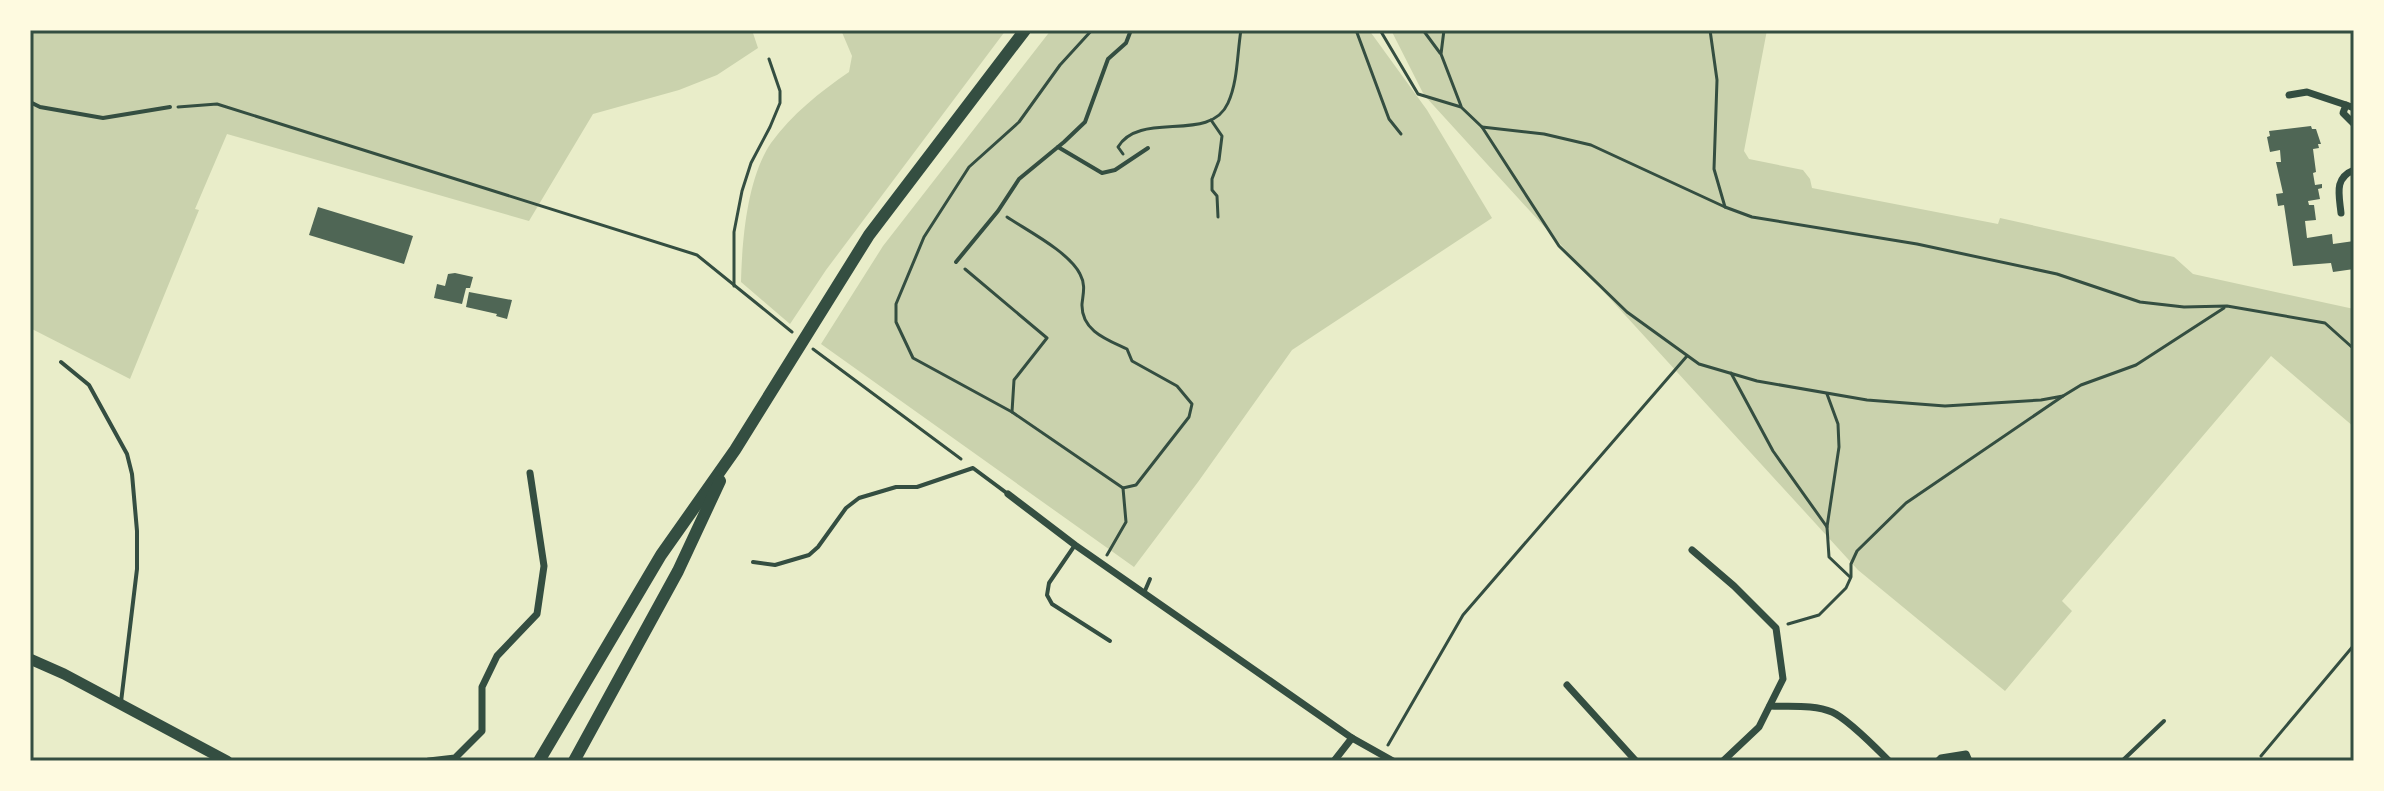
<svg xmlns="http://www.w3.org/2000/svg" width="2384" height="791" viewBox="0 0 2384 791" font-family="Overpass,sans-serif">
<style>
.green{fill:#cad2ad}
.building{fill:#4f6655}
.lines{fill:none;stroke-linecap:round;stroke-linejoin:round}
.path{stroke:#344e41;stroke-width:3}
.service{stroke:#344e41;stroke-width:4}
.minor{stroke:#344e41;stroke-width:7}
.secondary{stroke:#344e41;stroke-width:11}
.trunk{stroke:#344e41;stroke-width:12}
.neatline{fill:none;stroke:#344e41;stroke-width:3}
</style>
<rect width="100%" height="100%" fill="#e9edc9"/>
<g class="green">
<polygon points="30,30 752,30 758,48 717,75 679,90 593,114 529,221 227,134 195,209 199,210 130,379 30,328"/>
<path d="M841,30H1006L826,270L790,324L741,282C742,241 747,178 771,143C792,114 820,92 849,72L852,56Z"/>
<polygon points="1051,30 1369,30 1427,110 1492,218 1292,350 1198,482 1134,567 821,344 883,246"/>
<polygon points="1391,30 1767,30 1744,151 1749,159 1803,170 1810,179 1812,188 1998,224 2000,218 2174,257 2193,274 2354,309 2354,427 2271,356 2062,601 2072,611 2005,691 1858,570 1424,95"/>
</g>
<g class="building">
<polygon points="2311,126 2312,129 2316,129 2321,144 2318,144 2319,148 2313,149 2316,172 2313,173 2315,185 2322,184 2322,188 2318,189 2320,199 2308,201 2309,205 2314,205 2316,220 2305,221 2307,238 2332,234 2333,244 2354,241 2354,269 2333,272 2331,263 2293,266 2284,205 2278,206 2276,194 2283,193 2276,162 2281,162 2280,150 2270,152 2267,137 2270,136 2269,131"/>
<polygon points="318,207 413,236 404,264 309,235"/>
<polygon points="455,273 473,277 470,288 466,288 462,304 434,298 437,284 445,286 448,274"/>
<polygon points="469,292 512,300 507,319 496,316 497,314 466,307"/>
</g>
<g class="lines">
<g class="path">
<polyline points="1356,30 1389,119 1401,134"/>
<polyline points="1380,30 1418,94 1461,107 1482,127 1559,246 1627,312 1699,364 1757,381 1867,400 1945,406 2041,400 2063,396"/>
<polyline points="1423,30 1440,53"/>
<polyline points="1444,30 1441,54 1461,106"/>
<polyline points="1710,30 1717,80 1714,169 1725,207"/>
<polyline points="178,107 217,104 697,255 792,332"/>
<polyline points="1211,120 1222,136 1219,160 1212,179 1212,190 1217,196 1218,217"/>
<polyline points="1482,127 1544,134 1591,145 1725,207 1752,217 1917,244 2057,274 2140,302 2184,307 2227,306 2325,323 2354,349"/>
<path d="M1123,154L1118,147C1140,110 1210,144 1228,103C1238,81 1237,54 1241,30"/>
<path d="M965,269L1047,338L1014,380L1012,412L1123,488L1136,485L1189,417L1192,404L1177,386L1132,361L1127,349C1108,340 1081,331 1082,304C1083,294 1086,285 1080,274C1069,252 1028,231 1007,217"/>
<polyline points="734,286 734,232 742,191 751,163 770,127 780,103 780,91 769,59"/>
<polyline points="813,349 961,459"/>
<polyline points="1731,373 1773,451 1827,527 1829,557 1850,577"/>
<polyline points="1012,412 913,358 896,322 896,304 924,237 969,167 1019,122 1060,65 1092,30"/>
<polyline points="1827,527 1839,447 1838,424 1827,394"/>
<polyline points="1107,555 1126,522 1123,488"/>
<polyline points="1788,624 1819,615 1846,588 1851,577 1851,564 1857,551 1906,503 2063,396 2081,385 2136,365 2224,308"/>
<polyline points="1388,745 1463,615 1687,356"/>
<polyline points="2261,756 2354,645"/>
</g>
<g class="service">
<polyline points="30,102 40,107 103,118 170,107"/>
<polyline points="1058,147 1102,173 1115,170 1148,148"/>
<polyline points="956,262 998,211 1019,179 1064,142 1085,122 1108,59 1126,43 1131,30"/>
<polyline points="61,362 89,385 127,454 132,474 137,531 137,569 121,702"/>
<polyline points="1075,545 1049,583 1047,595 1052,604 1110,641"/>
<polyline points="753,562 775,565 809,555 818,547 846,508 859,498 896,487 917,487 973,468 1008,494"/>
<polyline points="1144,593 1150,579"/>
<polyline points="2122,761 2164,721"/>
</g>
<g class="minor">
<polyline points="2289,95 2307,92 2346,105"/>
<polyline points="2354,108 2346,105 2343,113 2354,124"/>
<path d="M2341,213C2339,194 2334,178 2354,170"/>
<polyline points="1008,494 1075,545 1352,738 1393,761"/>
<polyline points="1692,550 1734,586 1776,628 1783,679 1759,727 1723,761"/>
<polyline points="1567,685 1636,761"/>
<path d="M1770,706C1789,707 1814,704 1832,712C1848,719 1876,748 1889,761"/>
<polyline points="429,761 455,758 482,731 482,687 497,656 537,614 544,566 530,473"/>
<polyline points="1334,761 1352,738"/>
<polyline points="1938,761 1941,758 1966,754 1969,761"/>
</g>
<polyline class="secondary" points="30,659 64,674 227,761"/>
<g class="trunk">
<polyline points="539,761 661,555 735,450 869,235 1025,30"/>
<polyline points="574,761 678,571 720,481"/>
</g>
</g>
<rect width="2384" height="791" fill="none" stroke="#fefae0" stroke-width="64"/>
<rect x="32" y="32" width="2320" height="727" class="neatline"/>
</svg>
